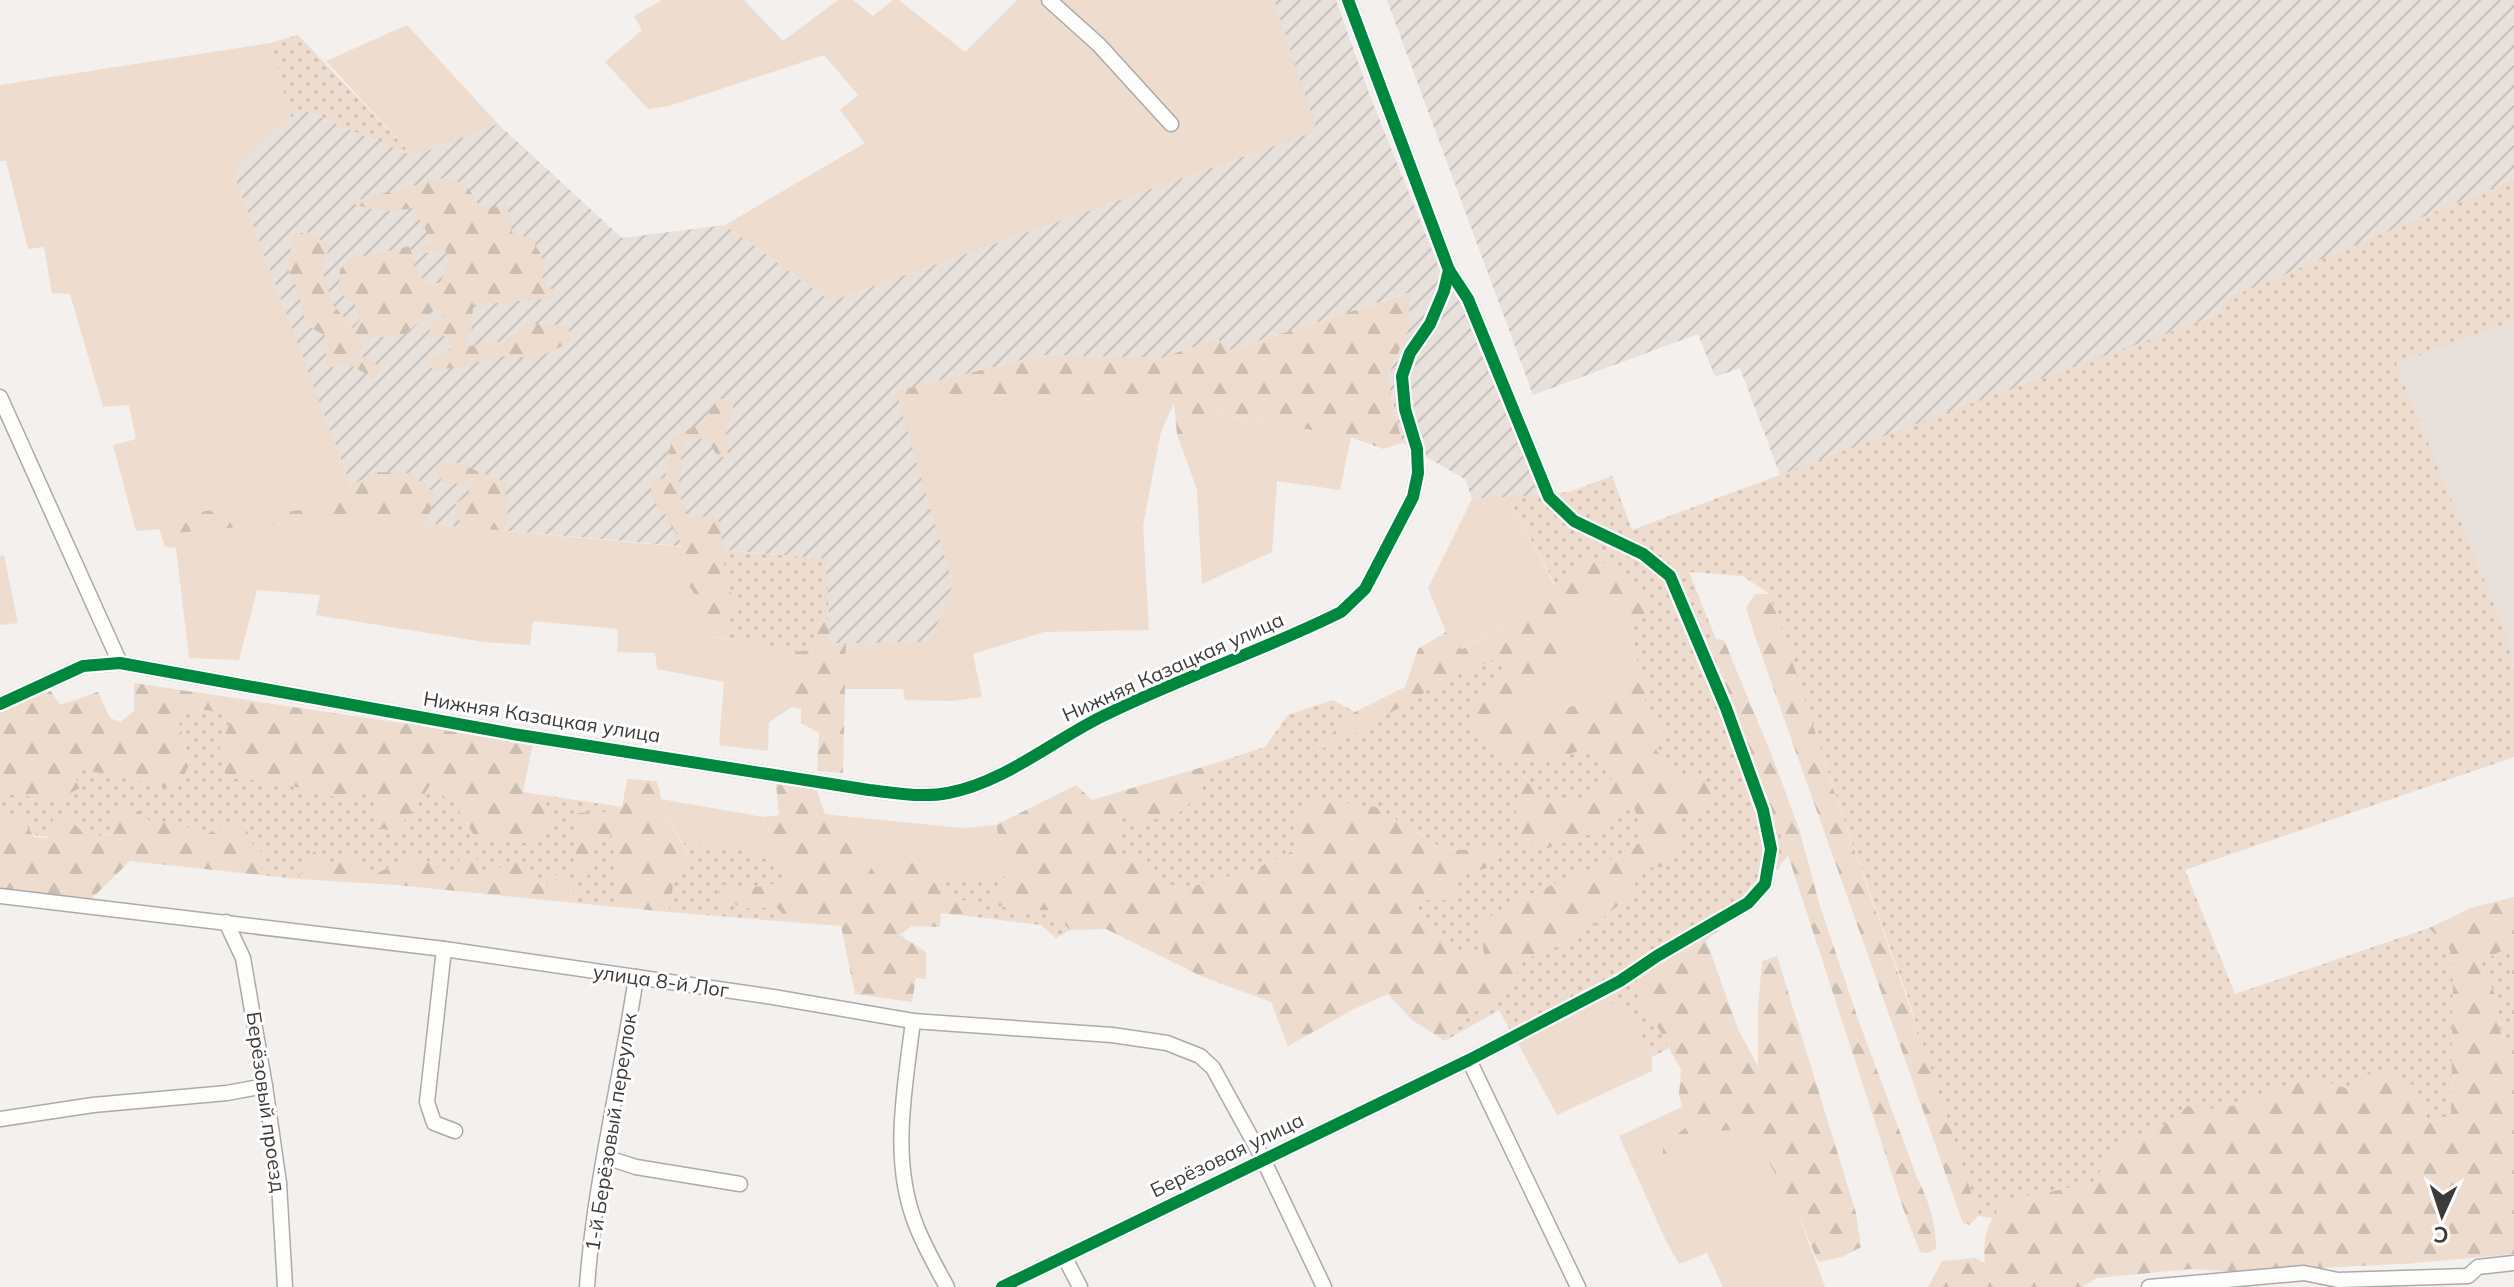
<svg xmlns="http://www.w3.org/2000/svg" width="2514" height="1287" viewBox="0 0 2514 1287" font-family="Mulish,sans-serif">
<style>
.built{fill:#e7e0db}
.industrial{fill:url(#industrial-furrows)}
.grass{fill:url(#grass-dots)}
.forest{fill:url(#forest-firs)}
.garden{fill:#eedccf}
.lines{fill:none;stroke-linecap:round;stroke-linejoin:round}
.street-casing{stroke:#acaaa8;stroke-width:17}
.street{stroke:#fdfdfc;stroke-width:14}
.cycleway-casing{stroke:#fefefe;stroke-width:17}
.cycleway{stroke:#00873e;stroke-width:12}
.labels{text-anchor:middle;stroke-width:6;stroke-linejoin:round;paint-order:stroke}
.street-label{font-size:20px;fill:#3d3b3a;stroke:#fefefe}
</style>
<defs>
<pattern id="industrial-furrows" width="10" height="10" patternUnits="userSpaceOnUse" patternTransform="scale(2)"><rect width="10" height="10" fill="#e7e0db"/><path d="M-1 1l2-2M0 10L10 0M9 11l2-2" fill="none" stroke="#c7c1bd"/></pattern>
<pattern id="grass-dots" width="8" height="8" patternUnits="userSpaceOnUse" patternTransform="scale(2)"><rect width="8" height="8" fill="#eedccf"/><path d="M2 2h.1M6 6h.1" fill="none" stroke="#cdbeb2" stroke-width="1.8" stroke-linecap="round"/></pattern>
<pattern id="forest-firs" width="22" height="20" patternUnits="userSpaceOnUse" patternTransform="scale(2)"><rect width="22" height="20" fill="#eedccf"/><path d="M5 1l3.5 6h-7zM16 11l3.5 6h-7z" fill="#cdbeb2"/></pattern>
</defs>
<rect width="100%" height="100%" fill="#f3f0ee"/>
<polygon class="built" points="2514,321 2514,669 2506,633 2396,364"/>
<g class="industrial">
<polygon points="1274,0 1336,0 1369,93 1442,275 1461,298 1542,496 1472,499 1465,479 1402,443 1387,378 1410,326 1408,293 1230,350 1217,339 1162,358 1043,355 896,391 953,584 931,642 830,644 826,559 363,518 236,180 238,164 301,109 413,156 498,124 622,238 725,225 831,301 1316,131"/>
<polygon points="1387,0 2514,0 2514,179 2222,301 2224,313 1780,475 1740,368 1715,377 1698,334 1533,395"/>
</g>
<g class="grass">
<polygon points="298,35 413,156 301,109 291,118 270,43"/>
<polygon points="2514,179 2514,321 2396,364 2506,633 2514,669 2514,757 2185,870 2235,994 2429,928 2450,950 2453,981 2451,1115 2429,1122 2413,1085 2346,1088 2311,1077 2258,1094 2236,1105 2213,1109 2188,1106 2169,1122 2122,1143 2091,1184 2005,1200 1992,1218 1978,1216 1908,998 1847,829 1769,594 1743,576 1689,572 1716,639 1711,646 1788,855 1747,910 1706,940 1637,975 1669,1048 1652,1057 1629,1012 1515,1038 1499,1010 1445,1041 1471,1014 1503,995 1525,959 1574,940 1623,902 1645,868 1678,844 1681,818 1698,773 1672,775 1654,748 1643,710 1648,684 1638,671 1631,617 1649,615 1582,560 1556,586 1508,497 1569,492 1612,476 1632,530 1956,409 2224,313 2221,301"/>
<polygon points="721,550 826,559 829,618 816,627 816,649 795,652 726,638 726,605 738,610 726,582"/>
<polygon points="1511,653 1493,682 1468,710 1539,764 1588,748 1613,779 1583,801 1541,798 1520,772 1519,799 1516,811 1588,835 1634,806 1644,838 1627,853 1512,902 1480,924 1485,954 1465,954 1420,922 1418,899 1455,878 1499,864 1497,851 1443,849 1417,832 1295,850 1253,870 1179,890 1163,879 1145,858 1117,859 1122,805 1198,796 1216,763 1265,747 1288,715 1333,700 1355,712 1313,751 1454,675"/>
<path d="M198,709L233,713L220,748L226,778L269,780L300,786L372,788L416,808L430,785L456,805L474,836L552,829L543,795L622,807L607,812L591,838L613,834L617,907L565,902L574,891L546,887L536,881L485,877L463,853L455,871L441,870L417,854L375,874L364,864L328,867L314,851L298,879L260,875L263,854L250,842L246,827L204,836L174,820L94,837L79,829C39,840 40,841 5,817L0,823V794L71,768L110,774L190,763L178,719Z"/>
<path d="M683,843L753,852L775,865L787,864L790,880C765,888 743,888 718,885L751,909L775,906L791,922L668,912L674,882L692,860Z"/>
<polygon points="1007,876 991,891 1019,911 1051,909 1070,930 1056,938 1041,925 976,917 973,903 944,895 931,881 969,882"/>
<polygon points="2514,945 2514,955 2510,955 2513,1042 2501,1035 2497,998 2479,962"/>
</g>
<g class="forest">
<path d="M443,178L466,184L479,206L508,207L512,233L531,238L542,256L543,286L554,290L555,298L473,305L472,328L464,347L504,341L532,324L568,325L571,342L534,359L510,355L436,371L423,363L451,349L450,336L428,337L431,323L444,316L437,308L402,336L364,338L358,354L381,367L374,378L344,362L334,368L325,361L328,337L306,325L297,288L288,269L292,238L305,231L331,246L321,266L333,305L353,328L361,318L354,303L339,292L340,270L347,260L410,246L415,268L425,283H440L449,259L445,250L421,254L419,245L433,243L413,208C389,213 373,212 350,202Z"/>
<polygon points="1409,293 1410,326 1387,378 1402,443 1383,449 1351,437 1215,413 1212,441 1177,434 1174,403 956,394 900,406 896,391 1043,355 1161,358 1217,339 1230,350"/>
<polygon points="717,398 735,401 726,431 728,458 717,456 707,438 683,441 678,491 689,517 713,516 720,523 726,582 739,610 733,617 726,607 726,638 706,636 698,599 688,585 683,547 667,517 652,498 650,481 665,478 672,437 705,422"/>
<polygon points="453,461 504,482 508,512 503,531 461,527 455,503 469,496 469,484 443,483 434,467"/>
<polygon points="374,472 409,473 436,494 426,524 334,518 178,533 174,517 210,510 329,507 351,486"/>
<polygon points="1582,560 1603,562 1643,589 1649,616 1631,617 1604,601 1568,656 1559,678 1533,693 1525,720 1627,690 1638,671 1648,684 1643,710 1665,730 1655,748 1672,775 1698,773 1713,789 1704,813 1681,818 1678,844 1670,866 1645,868 1623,902 1574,940 1525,959 1503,995 1471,1014 1445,1041 1412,1020 1388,994 1354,1009 1288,1046 1271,1002 1203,977 1106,929 1070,930 1051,910 1019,911 987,903 991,891 1007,876 996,825 1076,785 1092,800 1216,763 1198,796 1175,816 1140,822 1122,805 1117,859 1145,858 1163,879 1179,890 1253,870 1295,850 1293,818 1317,799 1376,807 1443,849 1497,851 1499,864 1455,878 1455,900 1418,900 1420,922 1465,954 1484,954 1480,924 1512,902 1627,853 1644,838 1634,807 1588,835 1542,850 1519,839 1516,811 1519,799 1519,771 1541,798 1583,801 1612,779 1588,748 1539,764 1508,758 1477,735 1468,710 1493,682 1510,654 1454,675 1348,738 1311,753 1355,712 1405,687 1418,649 1446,632 1462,649 1525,614"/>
<path d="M1755,594H1769C1798,672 1820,752 1847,830C1892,958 1940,1085 1978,1216L1970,1225L1963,1223L1758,645L1746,608Z"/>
<polygon points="829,618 830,643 846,643 843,773 817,771 819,733 801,723 801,709 792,707 795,652 816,649 816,627"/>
<path d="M1716,639L1724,640L1774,761L1800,832L1819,903L1858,1019L1916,1175C1928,1200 1936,1221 1936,1249L1928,1253L1920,1252L1903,1208L1788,855L1711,645Z"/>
<path d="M134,683L533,743L523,792L543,795L552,829L531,844L474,836L456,805L430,785L416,808L395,831L378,828L371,788L344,800C303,787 270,780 226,778L220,748L233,714L198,709L178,720L190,763L177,790L110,774L72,769L80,788L58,799L0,794V711L51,691L60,705L98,692L110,718L120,722L134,711Z"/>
<polygon points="627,779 657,781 665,814 692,860 674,882 668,912 617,907 612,835 591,838 595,867 582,882 573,859 578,813 607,812 622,807"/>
<path d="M776,784L816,789L825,814L851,817L855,851C875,861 896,866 919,862L944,895L973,903L976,917L941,913L940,927L912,926L900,935L926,952V979L916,978L912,1002L855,994L841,926L791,922L775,906L751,909L722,901L717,884C743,888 765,888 789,880L779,841L765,824L763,817L779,815Z"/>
<polygon points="132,808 153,823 174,820 204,836 228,822 246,827 251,842 263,854 260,875 130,861 89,901 0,890 0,823 5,817 22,818 34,837 47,838 54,817 66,816 79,829 94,837 111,834 112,810"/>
<polygon points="314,851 328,867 347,856 364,864 375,874 417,854 441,870 455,871 463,853 478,860 485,876 514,859 534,871 536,881 545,887 551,876 563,874 574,891 565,902 397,885 298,879"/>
<path d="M2514,897V945L2479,962L2497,998L2501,1035L2512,1042L2510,954L2514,955V1254L2416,1263L2243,1272L2191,1269L2097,1278L2082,1287H1928L1942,1261L1975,1258L1985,1263C1982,1235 1988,1222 2005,1200L2091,1184L2122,1143L2169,1122L2188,1106L2213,1109L2236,1105L2258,1094L2311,1077L2346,1088L2375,1068L2413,1085L2429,1122L2451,1115L2453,981L2450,950L2429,928L2471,908Z"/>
<polygon points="1706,940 1738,1029 1758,1066 1758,1008 1762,961 1777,956 1856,1213 1861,1247 1842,1257 1818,1262 1800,1218 1702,1132 1678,1157 1663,1157 1663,1146 1687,1126 1679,1094 1681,1070 1660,1031 1638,1001 1637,975"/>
</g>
<g class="garden">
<polygon points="662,0 744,0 783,41 838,0 853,0 873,16 893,0 899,0 965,52 1017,0 1274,0 1317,131 831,301 725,225 865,143 840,110 858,95 824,55 669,106 648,109 605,62 642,30 634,16"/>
<polygon points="407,25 498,124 413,156 326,61"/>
<polygon points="270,43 291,118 238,164 236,180 351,486 329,507 220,519 210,510 174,517 178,533 334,518 363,518 683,547 688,585 698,599 706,636 753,642 795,652 792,707 769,722 768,751 719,745 724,682 657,669 655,653 617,652 618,629 533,621 530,645 484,642 316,615 320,595 257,590 239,660 189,658 176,548 165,547 159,529 136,531 113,445 136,439 129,405 103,407 70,294 52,293 44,247 28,249 6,161 0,161 0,85"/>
<polygon points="956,394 1174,403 1161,432 1143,525 1149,630 1044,632 973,654 982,697 951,701 905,700 903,689 845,689 846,643 930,642 953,584 900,406"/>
<polygon points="1214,413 1351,437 1340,490 1277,481 1272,552 1202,584 1197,490 1177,434 1211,441"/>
<polygon points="1508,497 1555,586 1525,614 1461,649 1446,632 1428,588 1472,499"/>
<polygon points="4,555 18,623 0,625 0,556"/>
<polygon points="1604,601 1631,617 1638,671 1627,690 1525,720 1517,713 1533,693 1558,678 1567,657 1555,629 1576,606"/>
<polygon points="661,799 763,817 765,824 779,841 787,864 775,865 753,852 683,843 665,814"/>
<polygon points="851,817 962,828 996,825 1007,876 969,882 931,881 918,862 906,864 903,886 886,881 884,862 875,860 865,880 850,876 855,851"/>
<polygon points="1597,995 1629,1012 1652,1057 1652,1071 1557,1115 1515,1038"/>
<polygon points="1682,1107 1687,1126 1663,1146 1663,1157 1678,1157 1702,1132 1736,1130 1769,1162 1800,1219 1825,1287 1723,1287 1707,1253 1679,1264 1665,1239 1619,1136"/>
</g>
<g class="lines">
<g class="street-casing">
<g id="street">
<polyline points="1049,0 1099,45 1171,124"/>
<polyline points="0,397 120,663"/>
<path d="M0,704L83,666L120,663L513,734L869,790C895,793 923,798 948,793C1003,783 1051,742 1101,717C1179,678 1263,651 1341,612L1365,589L1413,497L1418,473L1417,449L1405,409L1402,376L1410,353L1430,324L1444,291L1449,270L1348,0"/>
<polyline points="0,896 444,949 773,997 913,1021 1112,1035 1167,1043 1200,1056 1213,1068 1263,1159 1324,1287"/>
<polyline points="226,922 243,958 265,1086 279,1183 285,1287"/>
<polyline points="444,949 427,1102 434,1123 455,1131"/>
<path d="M913,1021C905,1088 890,1160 916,1225C924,1246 936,1267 947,1287"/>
<polyline points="1469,1060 1578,1287"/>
<polyline points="0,1119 93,1105 227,1093 265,1086"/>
<polyline points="605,1157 636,1167 740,1184"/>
<polyline points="1065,1258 1080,1287"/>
<path d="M587,1287C594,1183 621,1080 636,977"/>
<polyline points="1002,1287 1469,1060 1620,981 1657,956 1748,903 1765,884 1771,849 1763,810 1726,708 1670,576 1643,554 1574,521 1549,497 1468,299 1449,270"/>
<polyline points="2149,1287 2304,1273 2338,1280 2468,1276 2478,1267 2514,1263"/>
</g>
</g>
<use href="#street" class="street"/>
<g class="cycleway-casing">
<g id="cycleway">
<path d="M0,704L83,666L120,663L513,734L869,790C895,793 923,798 948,793C1003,783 1051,742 1101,717C1179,678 1263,651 1341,612L1365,589L1413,497L1418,473L1417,449L1405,409L1402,376L1410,353L1430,324L1444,291L1449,270L1348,0"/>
<polyline points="1002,1287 1469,1060 1620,981 1657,956 1748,903 1765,884 1771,849 1763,810 1726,708 1670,576 1643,554 1574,521 1549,497 1468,299 1449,270"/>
</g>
</g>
<use href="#cycleway" class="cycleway"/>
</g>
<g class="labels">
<g class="street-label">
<text transform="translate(1173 667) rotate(-24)" y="7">Нижняя Казацкая улица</text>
<text transform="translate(542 717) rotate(9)" y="7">Нижняя Казацкая улица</text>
<text transform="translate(661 981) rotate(8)" y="7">улица 8-й Лог</text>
<text transform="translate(266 1102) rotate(82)" y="7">Берёзовый проезд</text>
<text transform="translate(611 1132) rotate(-81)" y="7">1-й Берёзовый переулок</text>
<text transform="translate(1227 1155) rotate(-26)" y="7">Берёзовая улица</text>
</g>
</g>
<g transform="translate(2442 1215) rotate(183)" stroke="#fefefe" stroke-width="6" paint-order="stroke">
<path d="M0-6L14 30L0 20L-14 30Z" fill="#3d3b3a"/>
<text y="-12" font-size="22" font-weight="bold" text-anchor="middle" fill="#3d3b3a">С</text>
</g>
</svg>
